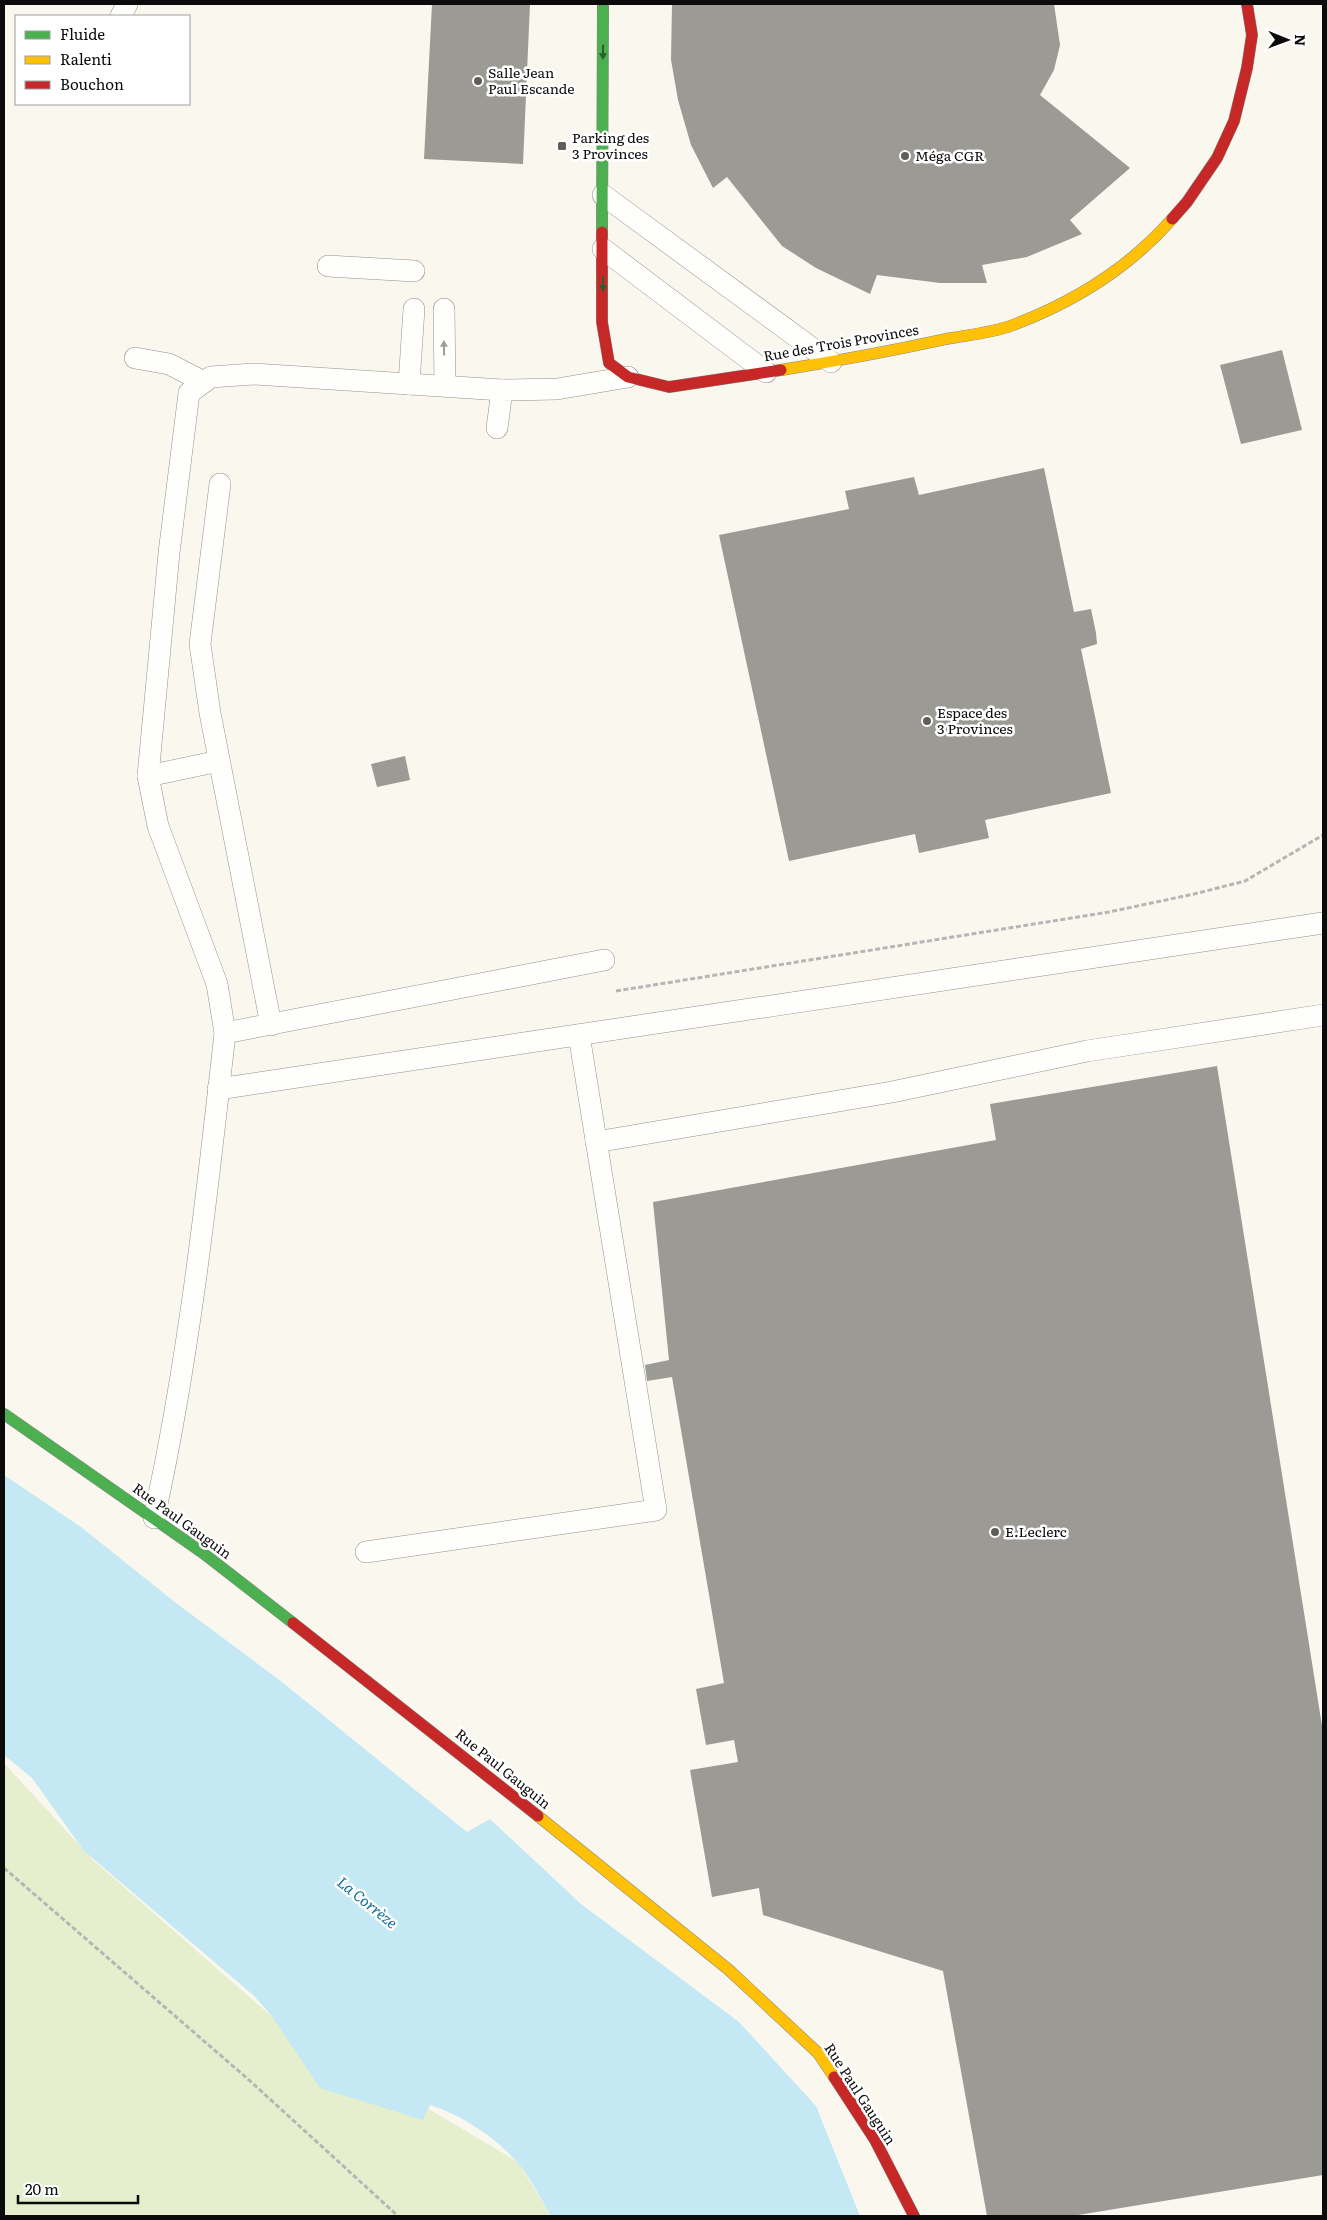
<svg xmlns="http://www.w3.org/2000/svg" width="1327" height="2220" viewBox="0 0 1327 2220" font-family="Literata,serif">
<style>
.green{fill:#e5efce}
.water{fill:#c4e9f5}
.building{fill:#9c9a95}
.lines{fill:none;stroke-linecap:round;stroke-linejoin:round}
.lane-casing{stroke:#93918e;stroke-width:22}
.fast-casing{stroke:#898884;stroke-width:12}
.slow-casing{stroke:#898884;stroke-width:12}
.jam-casing{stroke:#898884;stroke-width:12}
.path{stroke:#b7b6b5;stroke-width:3;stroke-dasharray:5 2.5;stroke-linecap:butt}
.lane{stroke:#fefefd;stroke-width:21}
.fast{stroke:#4caf50;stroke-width:11}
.slow{stroke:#ffc107;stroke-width:11}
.jam{stroke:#c62828;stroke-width:11}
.oneway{fill:#2c5d2e}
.oneway2{fill:#9d9d9c}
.poi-dot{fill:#5f5e5b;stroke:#fff;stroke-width:2}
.labels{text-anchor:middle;stroke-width:5;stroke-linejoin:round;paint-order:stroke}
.poi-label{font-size:14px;fill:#0b0b0b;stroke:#fff;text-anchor:start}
.street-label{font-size:14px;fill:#0b0b0b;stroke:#fff}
.water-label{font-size:15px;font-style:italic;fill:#136f9f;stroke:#fff}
</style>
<rect width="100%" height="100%" fill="#faf7ef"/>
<polygon class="green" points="4,1763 93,1860 270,2015 518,2162 551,2216 4,2216"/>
<path class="water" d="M4,1475L81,1527L176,1603L282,1682L467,1832L490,1819L581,1904L739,2022L816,2106L860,2216H551C540,2198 530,2176 516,2161C494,2136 461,2115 430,2105L423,2120L320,2088L271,2015L253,1995L84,1851L32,1778L4,1755Z"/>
<g class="building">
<polygon points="432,4 530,4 523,164 424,159"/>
<polygon points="672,4 1054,4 1060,45 1054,70 1040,95 1130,168 1070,220 1082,234 1027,257 982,265 987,283 940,283 877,275 870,294 816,268 782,246 727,177 713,188 691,145 678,100 671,60"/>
<polygon points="1282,350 1302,430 1241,444 1220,365"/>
<polygon points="1044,468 1074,612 1091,609 1096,633 1097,644 1081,649 1111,793 985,820 989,838 919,853 915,834 789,861 719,535 849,509 845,491 914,477 919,495"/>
<polygon points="405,756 410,780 377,787 371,764"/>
<polygon points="1217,1066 1323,1732 1323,2175 1072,2216 987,2216 943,1971 763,1915 759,1888 712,1897 690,1770 738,1762 734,1740 706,1745 696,1689 724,1683 672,1377 647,1381 645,1365 669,1360 653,1202 996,1140 990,1104"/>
</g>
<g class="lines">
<g class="lane-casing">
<g id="lane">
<polyline points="121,16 127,4"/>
<polyline points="603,195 831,362"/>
<polyline points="603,249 766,372"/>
<polyline points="328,266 414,271"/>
<polyline points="444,309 445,386"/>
<polyline points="135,358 169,364 204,382"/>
<polyline points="409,384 414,309"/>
<polyline points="497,428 502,390 557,389 628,377"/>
<polyline points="220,484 200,644 210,713 271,1025"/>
<polyline points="148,776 219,761"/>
<polyline points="225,1033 604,960"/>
<polyline points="218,1089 1323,923"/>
<polyline points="596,1142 892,1092 1087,1051 1323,1015"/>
<path d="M154,1518C189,1359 207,1195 225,1033L217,984L158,826L148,776L169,553L189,393L211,377L253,374L502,390"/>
<polyline points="366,1552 656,1510 579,1035"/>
</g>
</g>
<g class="fast-casing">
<g id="fast">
<polyline points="602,232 603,4"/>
<polyline points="4,1414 203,1553 293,1623"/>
</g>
</g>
<g class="slow-casing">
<g id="slow">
<path d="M781,370C837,361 891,351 946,339C968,335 992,333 1013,325C1074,302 1129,268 1172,219"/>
<polyline points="538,1816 729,1970 818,2053 834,2077"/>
</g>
</g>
<g class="jam-casing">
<g id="jam">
<polyline points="1172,219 1187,202 1217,158 1234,121 1247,68 1252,35 1247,4"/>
<polyline points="602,232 602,322 609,363 628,377 669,387 781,370"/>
<polyline points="293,1623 538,1816"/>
<polyline points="834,2077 875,2140 914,2216"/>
</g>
</g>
<g class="path">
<polyline points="616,991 1109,912 1194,894 1245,881 1323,835"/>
<polyline points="4,1868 249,2080 398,2216"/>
</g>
<use href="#lane" class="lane"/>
<use href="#fast" class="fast"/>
<use href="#slow" class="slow"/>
<use href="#jam" class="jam"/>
</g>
<defs><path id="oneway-solid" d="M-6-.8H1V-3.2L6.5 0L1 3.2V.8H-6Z" transform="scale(1.25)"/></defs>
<g class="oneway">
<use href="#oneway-solid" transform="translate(603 52) rotate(91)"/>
<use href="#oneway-solid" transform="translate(603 284) rotate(90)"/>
</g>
<use class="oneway2" href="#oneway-solid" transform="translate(444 348) rotate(-91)"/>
<g class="poi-dot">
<circle cx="478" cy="81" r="5"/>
<rect x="557" y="141" width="10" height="10" rx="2.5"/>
<circle cx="905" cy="156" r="5"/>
<circle cx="927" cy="721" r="5"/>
<circle cx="995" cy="1532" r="5"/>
</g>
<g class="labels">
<g class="poi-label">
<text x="488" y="78">Salle Jean<tspan x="488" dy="16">Paul Escande</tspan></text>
<text x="572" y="143">Parking des<tspan x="572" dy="16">3 Provinces</tspan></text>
<text x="915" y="161">Méga CGR</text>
<text x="937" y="718">Espace des<tspan x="937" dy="16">3 Provinces</tspan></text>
<text x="1005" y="1537">E.Leclerc</text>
</g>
<g class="street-label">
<text transform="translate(841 343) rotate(-10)" y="5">Rue des Trois Provinces</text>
<text transform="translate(182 1521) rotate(36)" y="5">Rue Paul Gauguin</text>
<text transform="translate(503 1769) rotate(39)" y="5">Rue Paul Gauguin</text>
<text transform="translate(860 2094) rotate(57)" y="5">Rue Paul Gauguin</text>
</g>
<g class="water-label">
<text transform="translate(367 1903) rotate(39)" y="5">La Corrèze</text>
</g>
</g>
<rect width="1327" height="2220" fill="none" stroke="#0b0b0b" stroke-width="10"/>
<rect x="15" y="15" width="175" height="90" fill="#ffffff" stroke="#9d9d9d"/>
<rect x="25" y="31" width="25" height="8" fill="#4caf50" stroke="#9d9d9d"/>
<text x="60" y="40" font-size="15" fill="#0b0b0b">Fluide</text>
<rect x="25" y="56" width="25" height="8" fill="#ffc107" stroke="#9d9d9d"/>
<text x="60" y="65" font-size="15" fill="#0b0b0b">Ralenti</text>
<rect x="25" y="81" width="25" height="8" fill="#c62828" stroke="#9d9d9d"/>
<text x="60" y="90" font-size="15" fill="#0b0b0b">Bouchon</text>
<g transform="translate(1287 40) rotate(91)" stroke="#ffffff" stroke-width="4" paint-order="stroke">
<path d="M0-4L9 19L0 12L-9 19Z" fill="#0b0b0b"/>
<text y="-8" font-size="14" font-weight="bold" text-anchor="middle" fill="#0b0b0b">N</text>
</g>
<path d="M18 2195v8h120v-8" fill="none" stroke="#0b0b0b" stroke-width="2.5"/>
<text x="25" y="2195" font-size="15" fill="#0b0b0b" stroke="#ffffff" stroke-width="4" paint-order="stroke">20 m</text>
</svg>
